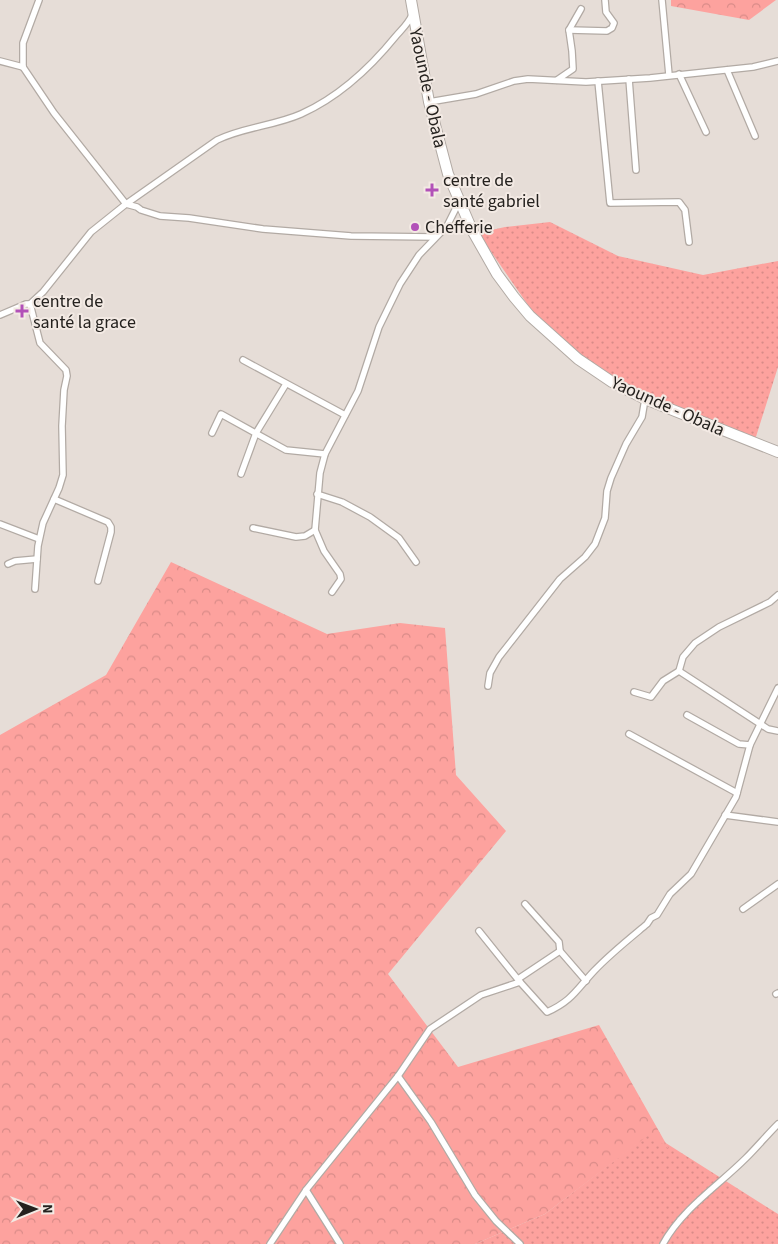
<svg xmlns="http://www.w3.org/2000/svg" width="778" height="1244" viewBox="0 0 778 1244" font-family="'Source Sans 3',sans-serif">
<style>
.grass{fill:url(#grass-dots)}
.forest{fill:url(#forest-crowns)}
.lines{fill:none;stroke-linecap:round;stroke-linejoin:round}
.minor-casing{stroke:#b2aaa4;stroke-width:8}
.trunk-casing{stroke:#b2aaa4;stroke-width:12}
.minor{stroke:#fff;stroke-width:5.5}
.trunk{stroke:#fff;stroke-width:10}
.poi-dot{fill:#b251b8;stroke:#f3eae4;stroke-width:2}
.labels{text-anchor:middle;stroke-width:4;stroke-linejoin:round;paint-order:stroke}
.street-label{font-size:18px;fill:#24211e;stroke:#f3eae4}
.poi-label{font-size:18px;fill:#24211e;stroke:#f3eae4;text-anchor:start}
</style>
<defs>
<pattern id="grass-dots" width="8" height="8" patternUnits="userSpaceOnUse" patternTransform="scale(1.25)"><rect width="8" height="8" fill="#fda29e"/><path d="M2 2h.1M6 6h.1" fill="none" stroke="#d98b88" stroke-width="1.8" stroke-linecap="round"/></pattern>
<pattern id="forest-crowns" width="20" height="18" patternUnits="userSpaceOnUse" patternTransform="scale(1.25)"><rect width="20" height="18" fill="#fda29e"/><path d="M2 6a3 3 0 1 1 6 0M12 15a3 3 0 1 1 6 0" fill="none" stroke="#d98b88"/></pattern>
</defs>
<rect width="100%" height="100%" fill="#e6ddd7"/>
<g class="grass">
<polygon points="550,222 618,256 703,275 778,261 778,367 754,443 654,404 582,358 535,315 478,233 505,227"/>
<polygon points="650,1133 778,1214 778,1244 475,1244 545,1214"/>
</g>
<g class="forest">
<polygon points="671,0 776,0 749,20 671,6"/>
<polygon points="171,562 327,634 400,623 445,628 456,775 506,831 388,974 458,1067 599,1025 669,1149 650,1134 545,1214 475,1244 0,1244 0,735 106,675"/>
</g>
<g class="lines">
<g class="minor-casing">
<g id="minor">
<polyline points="39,0 23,43 23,67 54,113 126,204 137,207 141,210 160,216 189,218 263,229 351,236 435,237"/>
<polyline points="662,0 669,75"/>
<polyline points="569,30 607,31 612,28 614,23 606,12 605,0"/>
<polyline points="0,61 23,67"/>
<polyline points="727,70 755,136"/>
<polyline points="679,74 706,132"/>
<polyline points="629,79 636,170"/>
<polyline points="557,80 573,69 572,51 569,30 581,9"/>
<polyline points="598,81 610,203 679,202 685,210 689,242"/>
<polyline points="429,102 476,94 514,81 528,79 586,82 650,78 753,67 778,61"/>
<polyline points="30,304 40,343 66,370 67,376 64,390 62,426 63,475 59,488 43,523 38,546 35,589"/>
<path d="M0,315L26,304H30L43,292L91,232L126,204L217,140C243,127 274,126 301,114C339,97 370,68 396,36C402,29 408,24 412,15"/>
<polyline points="243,360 345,415"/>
<polyline points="212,433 221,414 286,450 325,454"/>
<polyline points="241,474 256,433 286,384"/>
<polyline points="317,494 342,502 370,517 399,538 416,562"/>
<polyline points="54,499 108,522 111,527 111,532 98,581"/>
<polyline points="0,524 39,539"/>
<polyline points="253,528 296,537 305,536 315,530"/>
<polyline points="8,564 15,561 37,559"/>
<polyline points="332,592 341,579 340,574 324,551 315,530 320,473 325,454 358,391 379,327 400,284 419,255 447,226 459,202"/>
<polyline points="679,671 768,729 778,731"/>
<polyline points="488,686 490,673 499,657 560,579 585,557 595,544 605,518 607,491 611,478 626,444 642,417 645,399"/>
<polyline points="634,692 651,697 663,681 679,671 683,657 695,643 719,627 770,602 778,595"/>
<polyline points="687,715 739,744 750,745"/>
<polyline points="629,734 737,793"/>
<polyline points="725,815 778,822"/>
<polyline points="525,904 559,942 560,951 586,981"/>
<polyline points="743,909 778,884"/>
<polyline points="479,931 520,982"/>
<polyline points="518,979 560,951"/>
<polyline points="776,994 778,993"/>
<polyline points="398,1076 431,1122 475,1195 496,1221 520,1244"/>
<polyline points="306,1190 340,1244"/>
<path d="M270,1244L306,1190L398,1076L430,1029L481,995L520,982L547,1012C572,1001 577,989 594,971C610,954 629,939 647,924L651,918L657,915L670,894L691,874L736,797L750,745L778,688"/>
<path d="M663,1244C682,1209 718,1186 746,1158C757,1147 767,1135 778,1124"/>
</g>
</g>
<g class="trunk-casing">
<polyline id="trunk" points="411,0 429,102 448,174 472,230 497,274 514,297 530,316 578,359 612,382 645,399 778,452"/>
</g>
<use href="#minor" class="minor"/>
<use href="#trunk" class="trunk"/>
</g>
<g class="poi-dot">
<path d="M429.5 182.5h5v5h5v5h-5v5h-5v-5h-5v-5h5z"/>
<circle cx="415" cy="227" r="5"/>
<path d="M19.5 303.5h5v5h5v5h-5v5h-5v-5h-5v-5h5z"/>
</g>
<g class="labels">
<g class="street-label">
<text transform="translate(428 88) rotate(78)" y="6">Yaounde - Obala</text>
<text transform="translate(668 406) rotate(24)" y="6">Yaounde - Obala</text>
</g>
<g class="poi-label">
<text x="443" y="186">centre de<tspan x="443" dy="21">santé gabriel</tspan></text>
<text x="425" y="233">Chefferie</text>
<text x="33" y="307">centre de<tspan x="33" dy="21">santé la grace</tspan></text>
</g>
</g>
<g transform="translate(35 1209) rotate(89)" stroke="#f3eae4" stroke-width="4" paint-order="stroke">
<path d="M0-4L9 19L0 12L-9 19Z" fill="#24211e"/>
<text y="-8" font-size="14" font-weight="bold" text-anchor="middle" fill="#24211e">N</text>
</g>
</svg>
